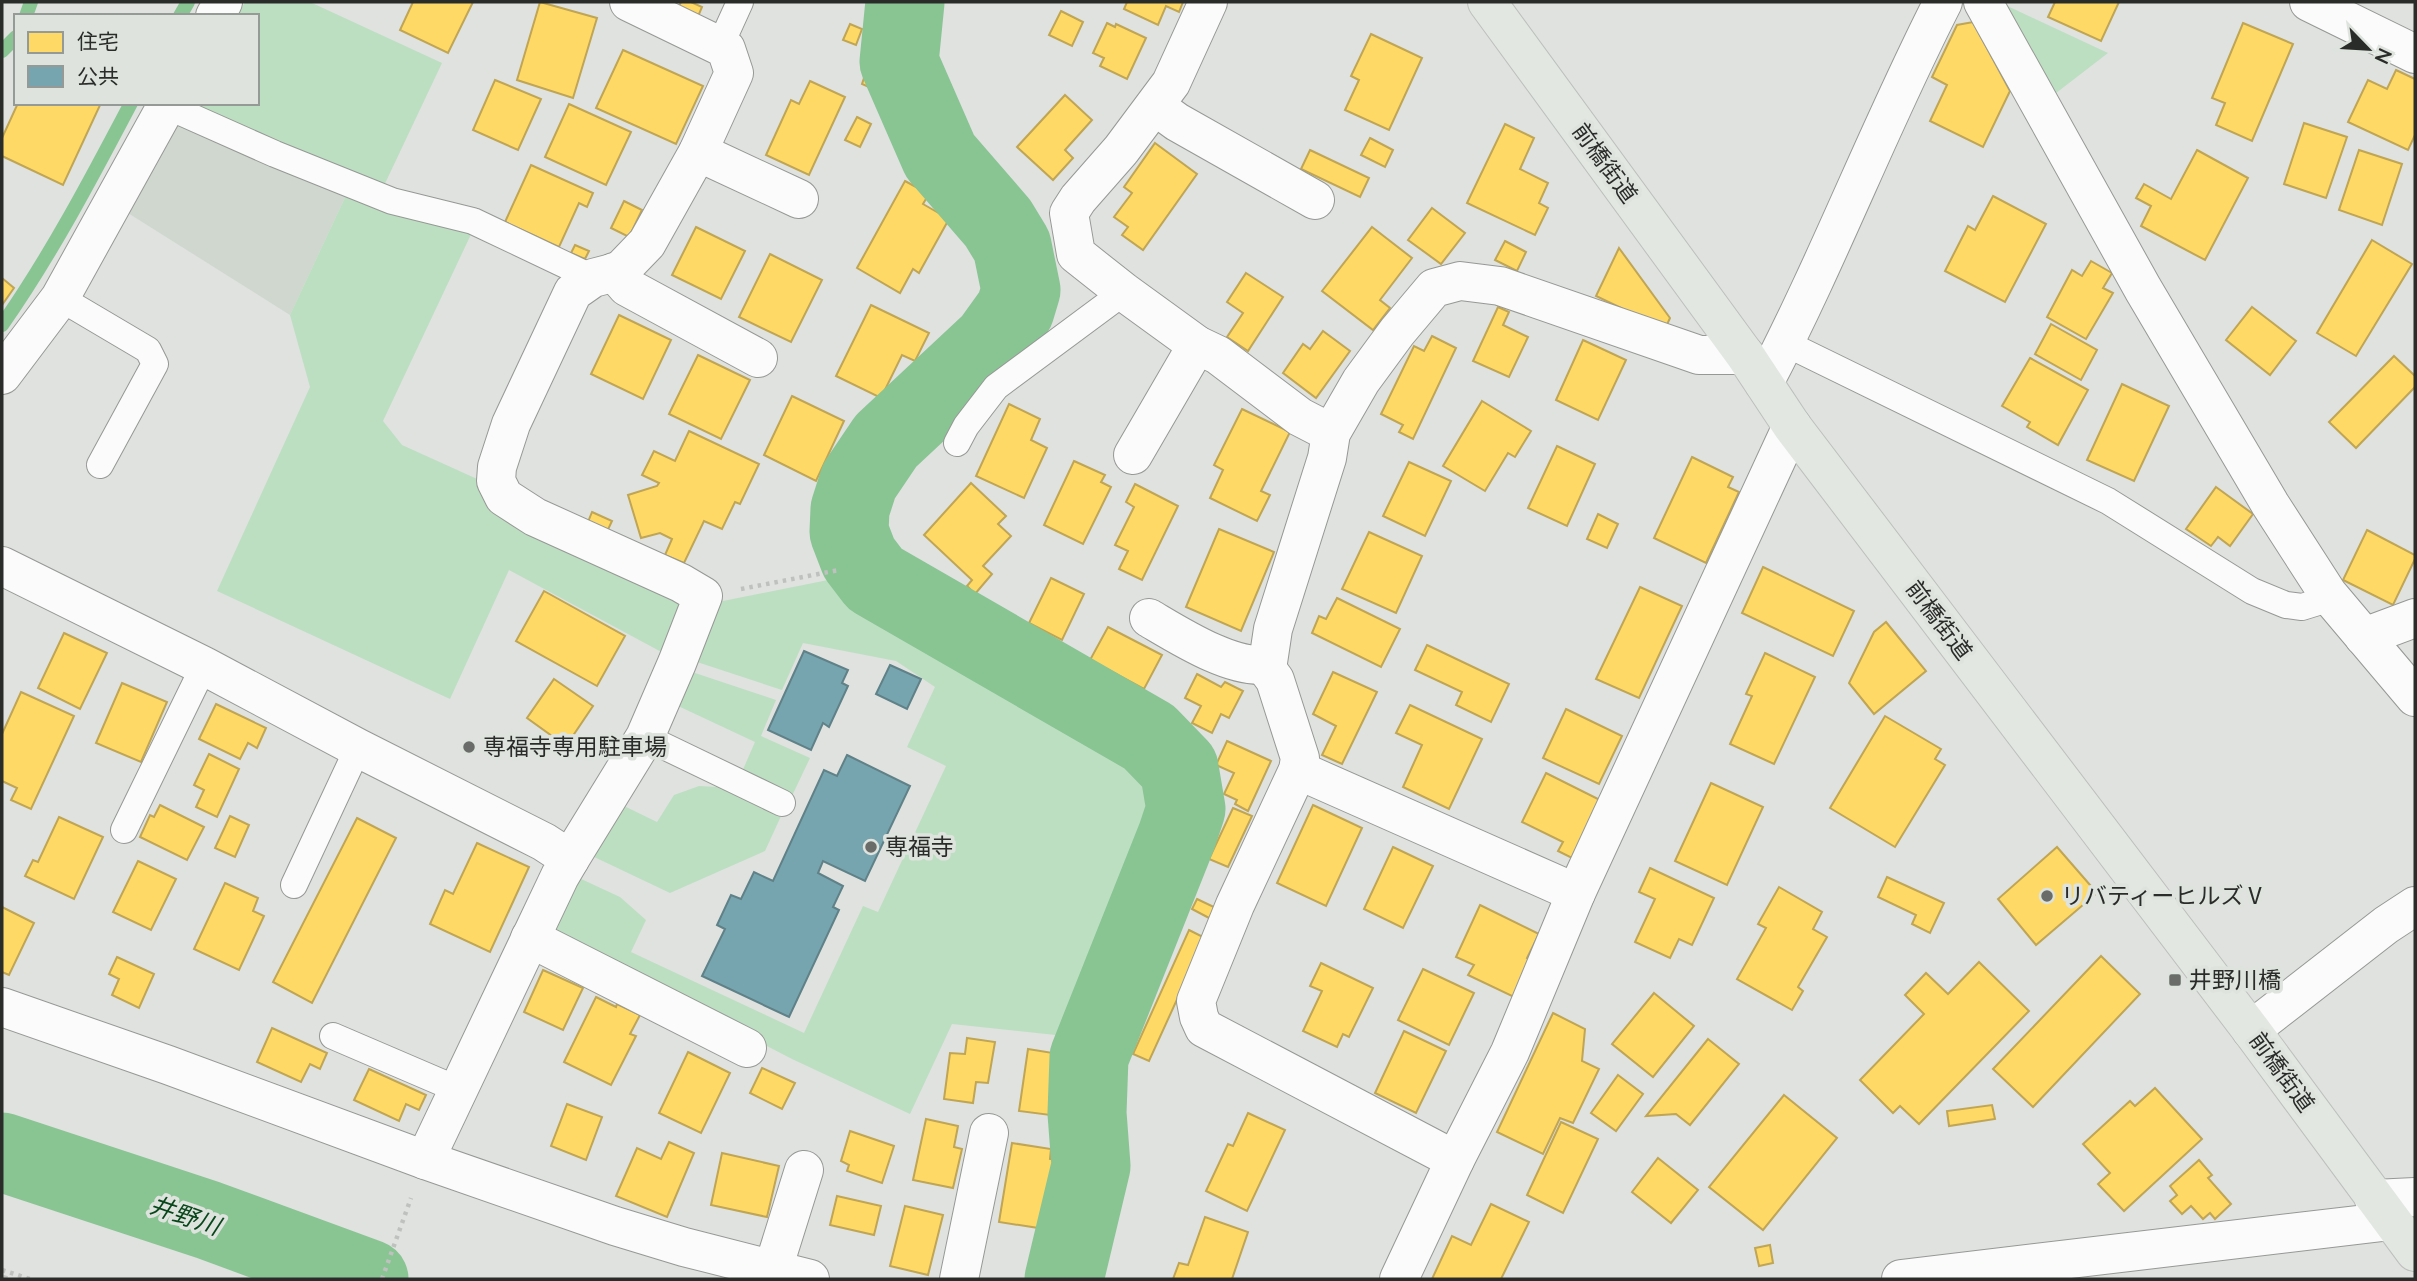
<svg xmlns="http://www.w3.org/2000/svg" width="2417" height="1281" viewBox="0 0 2417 1281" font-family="Lato,'Noto Sans JP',sans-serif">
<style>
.built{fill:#cfd7cf}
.green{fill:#bddfc1}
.homes{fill:#ffd966;stroke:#bfa554;stroke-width:2}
.public{fill:#76a5af;stroke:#5f8187;stroke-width:2}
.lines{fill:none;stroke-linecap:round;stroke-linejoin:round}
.stream{stroke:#89c493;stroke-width:14}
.river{stroke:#89c493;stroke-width:79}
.service-casing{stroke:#969896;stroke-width:28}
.minor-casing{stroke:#969896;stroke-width:40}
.primary-casing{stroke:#bdbfbd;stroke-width:40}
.path{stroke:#bfc1bf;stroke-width:4.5;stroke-dasharray:3.5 5;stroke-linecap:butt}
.service{stroke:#fafbfa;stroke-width:26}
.minor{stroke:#fafbfa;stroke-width:38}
.primary{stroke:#e2e7e2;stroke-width:38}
.poi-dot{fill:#696c69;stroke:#dee3de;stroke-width:2.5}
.labels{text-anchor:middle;stroke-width:7;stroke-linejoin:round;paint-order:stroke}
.street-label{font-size:23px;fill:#2a2c2a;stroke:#dee3de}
.poi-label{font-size:23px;fill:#2a2c2a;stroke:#dee3de;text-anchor:start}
.water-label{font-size:24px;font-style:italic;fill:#08471a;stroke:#dee3de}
</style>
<rect width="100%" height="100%" fill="#dfe2df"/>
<polygon class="built" points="174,123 349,189 290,315 128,213"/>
<g class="green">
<polygon points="245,2 310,2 442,63 381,192 189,103 257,103 257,16 237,16"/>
<polygon points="1999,2 2108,53 2047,100"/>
<polygon points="349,189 474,228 383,421 402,445 486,483 684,595 667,655 509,570 450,699 217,591 310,387 290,315"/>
<polygon points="843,577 875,604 1141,758 1155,787 1158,810 1108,952 1074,1037 952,1024 910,1114 792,1059 622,971 550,937 579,878 620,897 646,920 631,952 804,1033 863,906 878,912 946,766 907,747 935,687 896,661 803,643 782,690 694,661 713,603"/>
<polygon points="689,671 776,700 761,736 810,758 791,798 741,774 755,742 676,705"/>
<polygon points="699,786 734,788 782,814 765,851 670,893 590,855 622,805 657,822 674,795"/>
</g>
<g class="homes">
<polygon points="413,2 473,2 448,53 400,30"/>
<polygon points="540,2 597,18 573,98 517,80"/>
<polygon points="681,2 691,2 702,7 697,19 677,10"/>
<polygon points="1127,2 1183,2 1179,12 1166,6 1158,25 1124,9"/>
<polygon points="2055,2 2119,2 2101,41 2048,17"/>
<polygon points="1061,11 1083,22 1072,46 1049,35"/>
<polygon points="1973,22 2010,91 1983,147 1930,121 1947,85 1932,77 1957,25"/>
<polygon points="1107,23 1115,27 1116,24 1146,38 1127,79 1100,66 1104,58 1093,53"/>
<polygon points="2243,23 2293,44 2252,141 2216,125 2225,103 2212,98"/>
<polygon points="850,24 862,29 856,45 843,40"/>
<polygon points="1371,34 1422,58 1389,130 1345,110 1359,80 1351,76"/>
<polygon points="623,50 703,86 676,144 596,108"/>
<polygon points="2396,70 2415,79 2415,135 2408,150 2348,122 2368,80 2387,89"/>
<polygon points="865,75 875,79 871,88 862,84"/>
<polygon points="495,80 541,99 518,150 473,130"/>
<polygon points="810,81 845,97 809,175 766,155 791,100 799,104"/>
<polygon points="1065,95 1092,120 1065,150 1073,158 1053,180 1017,147"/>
<polygon points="18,103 101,103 63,185 2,156 2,138"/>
<polygon points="569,104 631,132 606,185 545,157"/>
<polygon points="857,117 871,124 860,147 845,140"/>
<polygon points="2304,123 2347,137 2326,198 2284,184"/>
<polygon points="1505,124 1534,138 1520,169 1548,183 1539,203 1548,208 1535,235 1467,203"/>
<polygon points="1370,138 1393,150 1385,167 1361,155"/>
<polygon points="1155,143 1197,174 1143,250 1122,235 1128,227 1114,217 1132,193 1124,187"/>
<polygon points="1310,150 1369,178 1360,197 1301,169"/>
<polygon points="2197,150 2248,178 2205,260 2141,226 2151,206 2136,198 2144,184 2171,199"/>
<polygon points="2359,150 2402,164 2382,225 2339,210"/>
<polygon points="531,165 593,193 587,207 579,203 559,247 505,222"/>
<polygon points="905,181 929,194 923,204 949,219 919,273 913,269 900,293 857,268"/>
<polygon points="1993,196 2046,224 2005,302 1945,271 1968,226 1975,230"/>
<polygon points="624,201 642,210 629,237 611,228"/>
<polygon points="1432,208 1465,233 1441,264 1408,240"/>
<polygon points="696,227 745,251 721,299 672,275"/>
<polygon points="1372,227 1412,258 1380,300 1390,308 1373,330 1322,291"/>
<polygon points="2372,240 2412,264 2356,356 2317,333"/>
<polygon points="1505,241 1526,252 1517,271 1495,260"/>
<polygon points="575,245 589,251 585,259 571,253"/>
<polygon points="1619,248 1670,318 1665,329 1596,296"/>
<polygon points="770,254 822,280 791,342 739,317"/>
<polygon points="2091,261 2112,273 2103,288 2113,293 2086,339 2047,317 2072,270 2082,276"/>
<polygon points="1246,273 1283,297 1248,351 1227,337 1243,313 1227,302"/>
<polygon points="2,278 14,288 2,305"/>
<polygon points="871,305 929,333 915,361 902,355 881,398 836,376"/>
<polygon points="1498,307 1509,312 1503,325 1528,337 1509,377 1473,361"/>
<polygon points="2252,307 2296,341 2270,375 2226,340"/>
<polygon points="619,315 671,340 643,399 591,374"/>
<polygon points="2051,324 2097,350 2081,380 2035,354"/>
<polygon points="1323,331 1350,351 1316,398 1283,373 1303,344 1310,349"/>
<polygon points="1432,336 1456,348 1413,439 1399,432 1403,425 1381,414 1414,346 1424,351"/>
<polygon points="1583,340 1626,360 1598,420 1556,400"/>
<polygon points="698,355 750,380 721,439 669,414"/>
<polygon points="2394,356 2415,376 2415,387 2356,448 2329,422"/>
<polygon points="2030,358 2088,390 2058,445 2027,427 2030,422 2002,406"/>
<polygon points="2122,384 2169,406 2134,481 2087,460"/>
<polygon points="792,396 844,421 816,481 764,455"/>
<polygon points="1482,401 1531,431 1515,457 1508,453 1485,491 1443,466"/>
<polygon points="1009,404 1040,419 1031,440 1047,448 1024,498 976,476"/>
<polygon points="1242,409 1290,432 1261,491 1270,495 1257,521 1210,498 1223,470 1214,465"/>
<polygon points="689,431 759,464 740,504 735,502 722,529 704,521 684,563 665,555 672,539 660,533 641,538 628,495 657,486 659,483 642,475 654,451 675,461"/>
<polygon points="1557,446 1595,464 1567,526 1528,508"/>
<polygon points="1692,457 1733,477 1728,487 1739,492 1706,563 1654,538"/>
<polygon points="1074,461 1105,475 1101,482 1111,487 1083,544 1044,525"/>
<polygon points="1409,462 1451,481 1425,536 1383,516"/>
<polygon points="971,483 1006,516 998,524 1011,536 983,566 992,574 975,594 967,586 972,580 924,535"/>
<polygon points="1135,484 1178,506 1142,580 1119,569 1128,551 1115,545 1134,507 1126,502"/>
<polygon points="2216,487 2253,514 2230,546 2218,537 2211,546 2186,529"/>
<polygon points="592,512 612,521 605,536 586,527"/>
<polygon points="1598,514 1618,524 1607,548 1587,539"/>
<polygon points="1219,529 1274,552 1241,631 1186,607"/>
<polygon points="2367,530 2415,555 2415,559 2393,605 2343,580"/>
<polygon points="1369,532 1422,556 1396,613 1342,589"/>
<polygon points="1763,567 1854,611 1833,656 1742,613"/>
<polygon points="1051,578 1084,594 1062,640 1029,623"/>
<polygon points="1640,587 1682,606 1639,698 1596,679"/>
<polygon points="544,591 625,636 597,686 516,641"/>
<polygon points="1337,598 1400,629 1381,667 1312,633 1319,616 1326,619"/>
<polygon points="1886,622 1926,671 1874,714 1849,683 1874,632"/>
<polygon points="1108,627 1162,655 1144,689 1090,660"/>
<polygon points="64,633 107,653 80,709 38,688"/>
<polygon points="1427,645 1509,684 1491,722 1456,705 1462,692 1415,670"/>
<polygon points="1765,653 1815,677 1774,764 1730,744 1752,696 1746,694"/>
<polygon points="1333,672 1377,692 1342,764 1322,755 1336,726 1313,714"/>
<polygon points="1197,674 1221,687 1225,682 1243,691 1229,718 1221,714 1212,733 1192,723 1201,706 1185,698"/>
<polygon points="554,679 593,706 566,746 527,718"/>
<polygon points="122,683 167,702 141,762 96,743"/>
<polygon points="21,692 74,716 31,809 11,800 17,788 2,781 2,734"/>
<polygon points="216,704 266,728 257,748 248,743 240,759 199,739"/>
<polygon points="1410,705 1482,739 1449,809 1403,787 1422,745 1396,733"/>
<polygon points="1566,709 1622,736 1599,784 1543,758"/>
<polygon points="1885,716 1941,749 1935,759 1945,765 1895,847 1830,808"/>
<polygon points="1227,741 1271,761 1248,811 1235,804 1237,800 1224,794 1234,773 1216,765"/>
<polygon points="209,754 239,769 217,817 196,807 204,790 194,785"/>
<polygon points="1546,773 1600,800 1572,858 1558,851 1563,842 1522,822"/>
<polygon points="1711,783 1763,807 1727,885 1675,861"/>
<polygon points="160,805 204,827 187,860 140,837 150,815 154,817"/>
<polygon points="1313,805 1362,828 1326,906 1277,883"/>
<polygon points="1233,808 1252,816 1228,867 1209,859"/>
<polygon points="230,816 249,825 235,857 215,848"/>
<polygon points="59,817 103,837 74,899 25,876 33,860 38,862"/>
<polygon points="357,818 396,838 312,1003 273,982"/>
<polygon points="477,843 529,867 490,952 430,924 445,890 453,894"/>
<polygon points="1393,847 1433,866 1403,928 1364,909"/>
<polygon points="2057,847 2097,893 2036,945 1998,899"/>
<polygon points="138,861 176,879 151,930 113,912"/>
<polygon points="1650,868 1714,898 1692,945 1679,939 1670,958 1635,942 1655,899 1639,892"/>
<polygon points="1887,877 1944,903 1930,933 1912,924 1916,915 1878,897"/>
<polygon points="225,883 258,898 253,911 264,916 239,970 194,949"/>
<polygon points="1779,887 1822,912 1813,929 1827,937 1798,987 1803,991 1792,1010 1737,979 1766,928 1758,924"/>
<polygon points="1197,899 1216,908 1211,919 1192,909"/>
<polygon points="1480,905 1539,934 1527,958 1531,960 1514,997 1468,975 1474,965 1456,957"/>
<polygon points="2,907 34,923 9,975 2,972"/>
<polygon points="1189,930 1205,938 1149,1061 1133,1054"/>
<polygon points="2101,956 2140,994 2033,1107 1993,1069"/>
<polygon points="117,957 154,974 139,1008 112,995 119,979 109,974"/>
<polygon points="1979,962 2029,1011 1919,1124 1900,1106 1893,1113 1860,1080 1924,1014 1905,995 1926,973 1948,994"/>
<polygon points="1321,963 1373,988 1349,1037 1343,1034 1337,1047 1303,1031 1322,991 1310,986"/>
<polygon points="1423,969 1474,993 1449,1045 1398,1020"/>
<polygon points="543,970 583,988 563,1030 524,1012"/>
<polygon points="1654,993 1694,1026 1653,1077 1612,1044"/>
<polygon points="596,997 616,1007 617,1004 640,1015 630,1034 636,1036 611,1085 564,1062"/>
<polygon points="1553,1013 1585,1029 1582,1061 1599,1069 1573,1123 1560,1118 1543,1154 1497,1132"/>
<polygon points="272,1028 327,1053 320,1069 310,1064 301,1082 257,1062"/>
<polygon points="1404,1031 1446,1051 1416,1113 1375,1093"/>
<polygon points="967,1038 995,1042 988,1083 976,1082 973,1103 944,1099 950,1053 965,1054"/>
<polygon points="1708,1039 1739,1064 1690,1125 1676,1114 1646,1116"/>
<polygon points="1028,1049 1059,1054 1050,1115 1019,1111"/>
<polygon points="688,1052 730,1073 701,1133 659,1113"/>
<polygon points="762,1068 795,1083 782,1109 750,1093"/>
<polygon points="369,1069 426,1095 419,1110 406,1104 399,1121 354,1100"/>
<polygon points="1618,1075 1643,1094 1616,1131 1591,1113"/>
<polygon points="2155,1088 2202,1139 2124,1211 2098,1184 2110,1173 2083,1144 2130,1101 2135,1106"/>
<polygon points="1784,1095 1837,1138 1763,1230 1709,1187"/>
<polygon points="567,1104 602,1117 586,1160 551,1146"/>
<polygon points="1992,1105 1995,1119 1949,1126 1947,1111"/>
<polygon points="1248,1113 1285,1130 1247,1211 1206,1191 1228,1144 1233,1146"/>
<polygon points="926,1119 958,1126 954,1147 962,1149 953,1188 913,1180"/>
<polygon points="1561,1122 1598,1139 1563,1213 1527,1195"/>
<polygon points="850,1131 894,1146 882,1183 847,1171 849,1165 841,1161"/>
<polygon points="669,1142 694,1153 667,1217 616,1196 637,1148 661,1159"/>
<polygon points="1012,1143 1051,1149 1050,1159 1057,1160 1045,1229 999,1222"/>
<polygon points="722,1153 779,1166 767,1217 711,1205"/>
<polygon points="1658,1158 1698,1190 1671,1223 1632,1192"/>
<polygon points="2199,1160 2212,1175 2208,1178 2231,1204 2215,1219 2210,1213 2203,1219 2191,1206 2182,1214 2170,1201 2177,1195 2170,1186"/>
<polygon points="837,1196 881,1206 874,1235 830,1225"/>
<polygon points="1491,1204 1529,1222 1501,1279 1432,1279 1452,1236 1471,1245"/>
<polygon points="905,1206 943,1215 928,1275 890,1266"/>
<polygon points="1205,1217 1248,1232 1232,1279 1173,1279 1179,1263 1188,1265"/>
<polygon points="1770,1245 1773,1263 1759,1266 1755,1248"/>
</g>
<g class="public">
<polygon points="804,651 848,670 842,683 848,686 829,727 823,723 811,750 768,730"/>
<polygon points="890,665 921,679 907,709 876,694"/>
<polygon points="847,755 910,786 865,881 823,861 818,873 843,886 833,907 839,910 789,1017 702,976 725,929 717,925 731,895 741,899 754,872 773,881 824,770 837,776"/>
</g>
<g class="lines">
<g class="stream">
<polyline points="26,16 31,2"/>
<polyline points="180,16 188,2"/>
<polyline points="2,51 16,37"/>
<path d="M2,325C51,255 91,179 131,103"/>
</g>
<g class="river">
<polyline points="905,2 899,62 940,156 998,223 1012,246 1021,290 1015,310 992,342 886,441 859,481 850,509 849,532 859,558 875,579 1149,737 1179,768 1186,809 1177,836 1089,1057 1087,1113 1091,1166 1064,1279"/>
<polyline points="2,1152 208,1220 369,1279"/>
</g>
<g class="service-casing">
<g id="service">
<polyline points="720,46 740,2"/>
<polyline points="167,106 275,154 392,201 473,221 593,278"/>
<polyline points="60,298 148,350 155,364 100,465"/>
<polyline points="1785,343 2108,501 2252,591 2286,605 2302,607 2331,598"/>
<polyline points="957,443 966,426 996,387 1124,292"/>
<polyline points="645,737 782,803"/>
<polyline points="124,830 204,666"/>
<polyline points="294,885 358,748"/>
<polyline points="333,1036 459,1090"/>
</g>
</g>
<g class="minor-casing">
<g id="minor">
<polyline points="1208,2 1171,83 1121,150 1078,199 1069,213 1076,254 1124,292 1197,345 1218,355 1300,417 1331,433"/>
<polyline points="1983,2 2143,289 2270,504 2328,594 2415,697"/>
<polyline points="2309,2 2415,54"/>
<polyline points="215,16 223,2"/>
<polyline points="1155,106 1177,122 1315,200"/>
<polyline points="698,152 799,199"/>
<polyline points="614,272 627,287 758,358"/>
<polyline points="2,375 60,298 168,103"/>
<path d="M1764,383C1829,259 1879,127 1943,2"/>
<polyline points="1133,455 1197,345"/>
<polyline points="2,566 204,666 358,748 544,842 570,859 560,876 425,1160"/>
<path d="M1149,618C1178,635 1234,671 1268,664"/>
<polyline points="2364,637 2415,618"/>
<polyline points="1298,770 1576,893"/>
<polyline points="570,859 645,737 677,663 703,596 681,583 535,517 504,497 496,481 497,467 511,424 573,292 593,278 620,271 647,243 698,152 734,73 726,49 629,2"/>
<polyline points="530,938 747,1048"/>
<polyline points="2,1007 168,1065 425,1160 615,1226 684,1247 810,1279"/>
<polyline points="2251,1030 2386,925 2415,906"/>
<polyline points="1455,1160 1204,1028 1199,1017 1196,1001 1235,905 1298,770 1300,758 1275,680 1267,669 1273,629 1327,458 1331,433 1361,381 1397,332 1434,288 1460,281 1500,286 1699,355 1745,355"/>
<polyline points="2374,1199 2415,1197"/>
<polyline points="773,1269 804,1170"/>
<polyline points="959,1279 989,1133"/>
<polyline points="1399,1279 1455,1160 1510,1052 1576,893 1792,426"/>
<polyline points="1901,1279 2391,1221"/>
</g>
</g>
<g class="primary-casing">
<polyline id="primary" points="1487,2 1745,355 1792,426 2251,1030 2415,1252"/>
</g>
<g class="path">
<polyline points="741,589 839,570"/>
<polyline points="2,1270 30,1279"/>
<polyline points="5,1279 7,1271"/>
<polyline points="382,1279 411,1198"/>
</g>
<use href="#service" class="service"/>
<use href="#minor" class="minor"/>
<use href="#primary" class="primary"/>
</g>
<g class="poi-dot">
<circle cx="469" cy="747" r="7"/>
<circle cx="871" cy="847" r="7"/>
<circle cx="2047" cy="896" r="7"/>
<rect x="2168" y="973" width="14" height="14" rx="3.5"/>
</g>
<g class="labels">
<g class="street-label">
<text transform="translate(1605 163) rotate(54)" y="8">前橋街道</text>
<text transform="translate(1939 620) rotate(53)" y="8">前橋街道</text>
<text transform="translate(2282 1072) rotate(54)" y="8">前橋街道</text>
</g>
<g class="poi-label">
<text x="483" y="755">専福寺専用駐車場</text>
<text x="885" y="855">専福寺</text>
<text x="2061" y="904">リバティーヒルズⅤ</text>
<text x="2189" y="988">井野川橋</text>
</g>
<g class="water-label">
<text transform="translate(185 1216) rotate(19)" y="8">井野川</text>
</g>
</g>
<rect width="2417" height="1281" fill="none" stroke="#2a2c2a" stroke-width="7"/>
<rect x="14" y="14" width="245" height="91" fill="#dee3de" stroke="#969a96" stroke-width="2"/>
<rect x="28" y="32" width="35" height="21" fill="#ffd966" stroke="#969a96" stroke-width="2"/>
<text x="77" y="49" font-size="21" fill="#2a2c2a">住宅</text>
<rect x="28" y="66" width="35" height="21" fill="#76a5af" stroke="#969a96" stroke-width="2"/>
<text x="77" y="84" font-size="21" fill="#2a2c2a">公共</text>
<g transform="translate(2368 49) rotate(115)" stroke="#dee3de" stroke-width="5" paint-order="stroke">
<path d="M0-5L12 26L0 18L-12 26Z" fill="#2a2c2a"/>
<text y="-10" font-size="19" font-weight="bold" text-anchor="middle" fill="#2a2c2a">N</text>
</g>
</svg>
